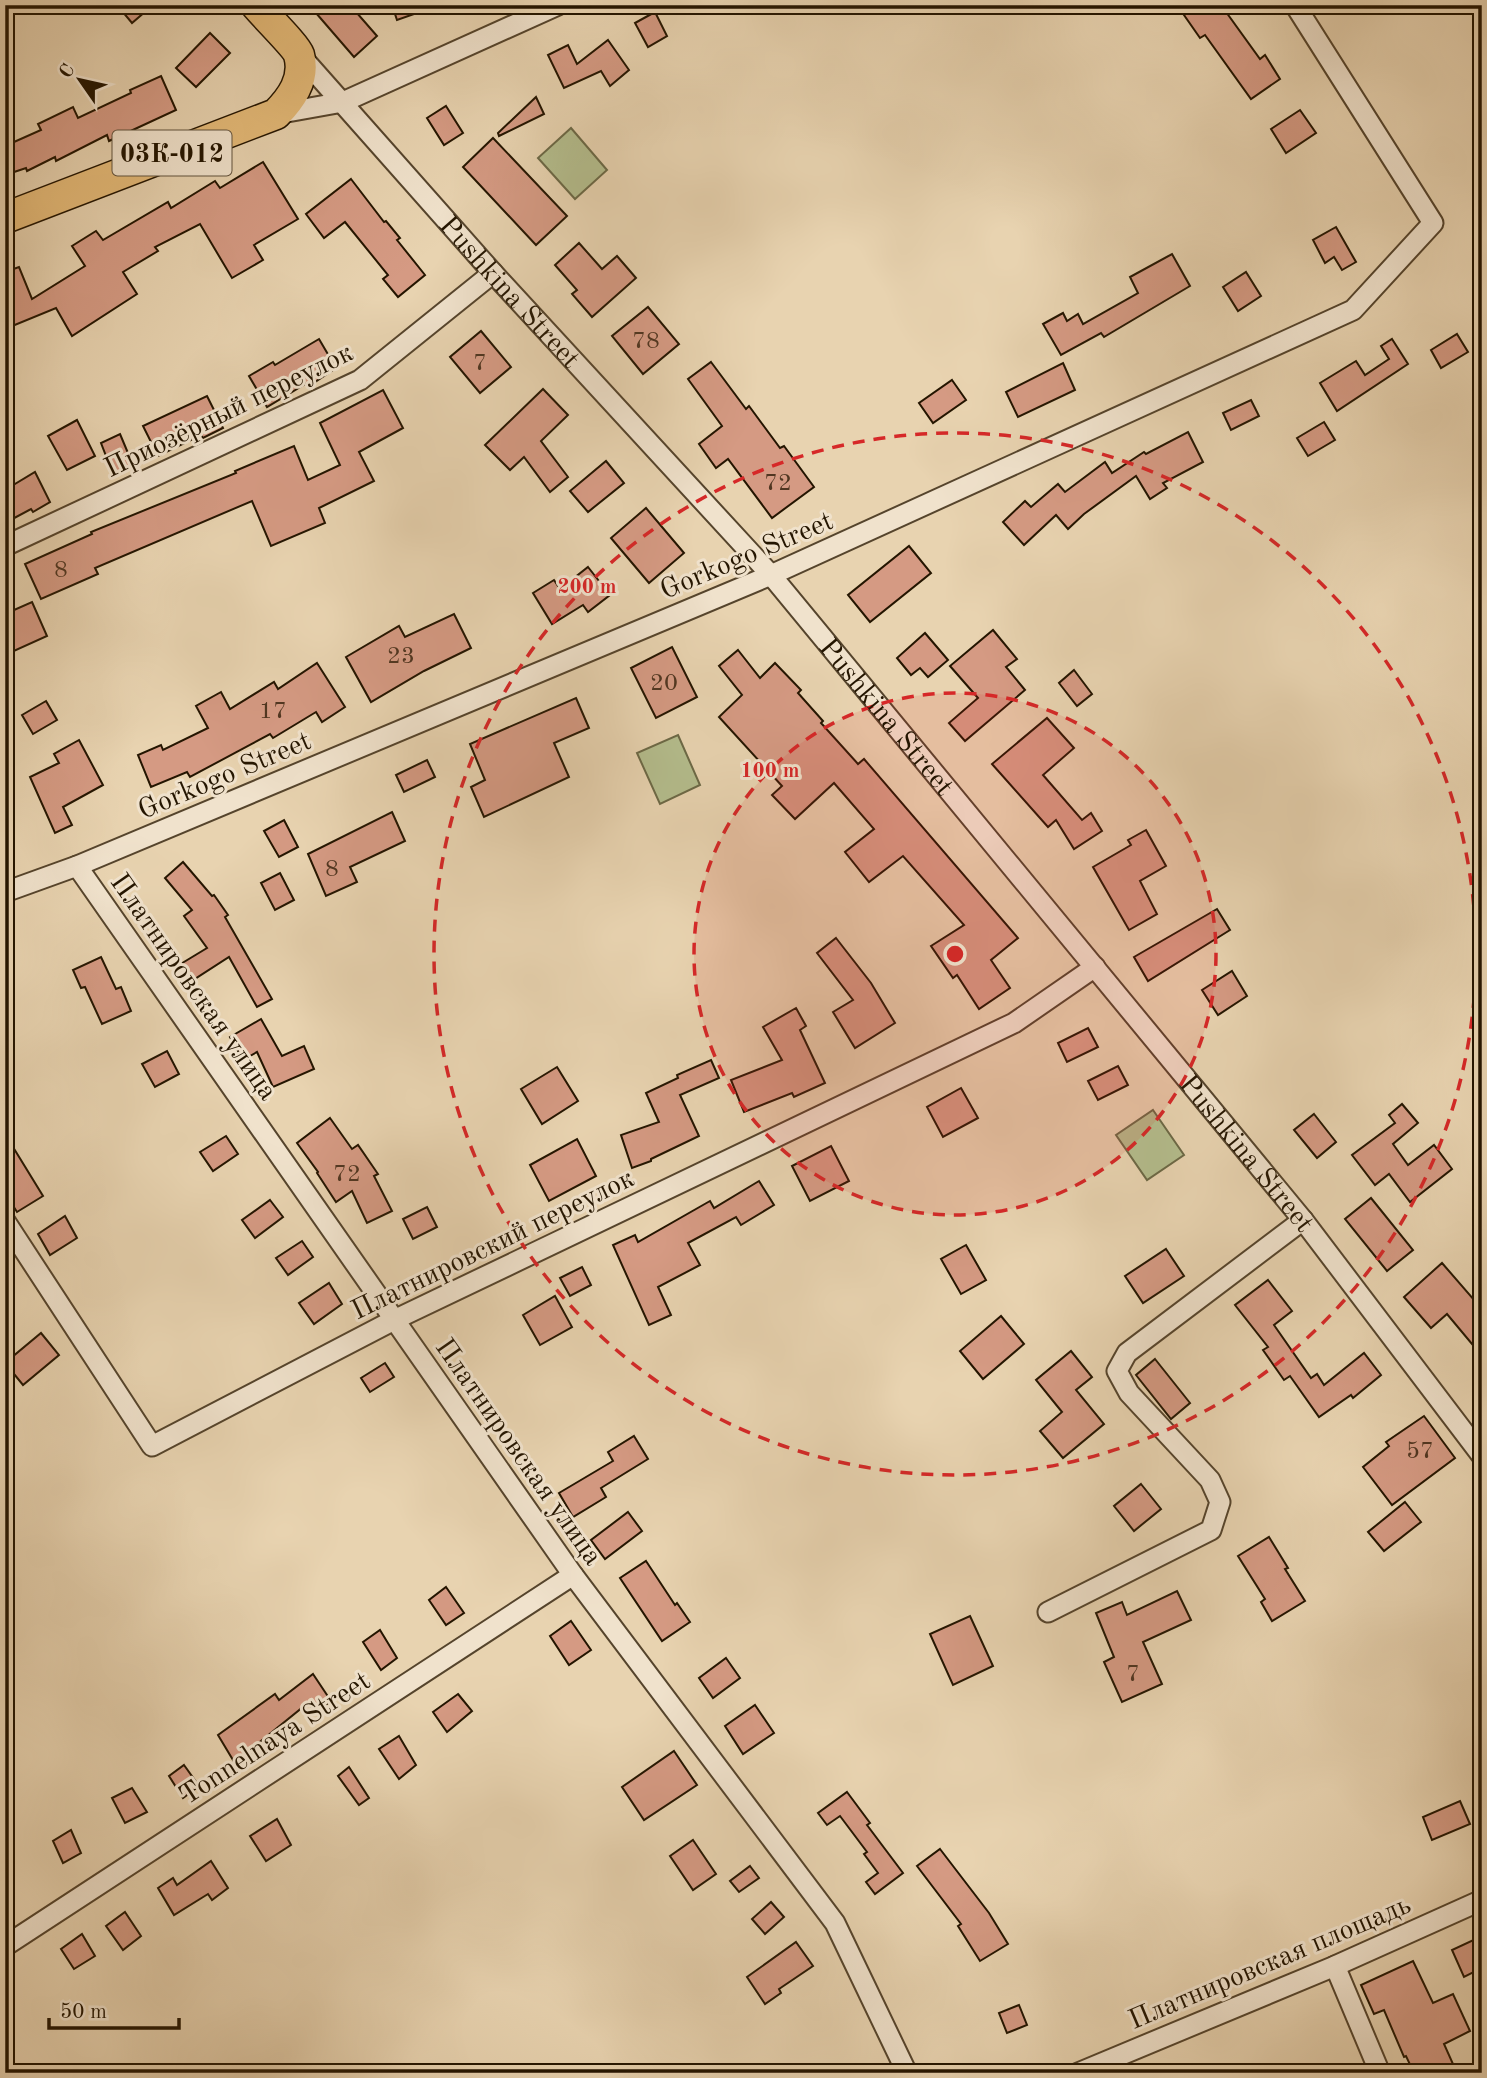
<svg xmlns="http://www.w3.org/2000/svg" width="1487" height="2078" viewBox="0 0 1487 2078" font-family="'Old Standard TT',serif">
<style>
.green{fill:#b4bd8d;stroke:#6c6946;stroke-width:2}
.building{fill:#d59a83;stroke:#241500;stroke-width:2}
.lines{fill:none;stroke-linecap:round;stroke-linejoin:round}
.street-casing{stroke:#55442c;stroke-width:23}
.primary-casing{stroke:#241500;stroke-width:33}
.street{stroke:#f0e2cc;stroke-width:19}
.primary{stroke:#e4ba78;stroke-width:30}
.ring{fill:none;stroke:#d62828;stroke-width:3.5;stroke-dasharray:12 9}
.labels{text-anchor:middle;stroke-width:6;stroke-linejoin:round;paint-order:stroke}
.number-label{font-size:24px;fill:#503621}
.shield{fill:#f0e2cc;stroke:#61523d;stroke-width:2}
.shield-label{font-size:26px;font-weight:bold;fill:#241500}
.street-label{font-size:28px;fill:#241500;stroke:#f0e2cc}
.centre{fill:#d62828;stroke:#f0e2cc;stroke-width:3.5}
.ring-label{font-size:21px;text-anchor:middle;font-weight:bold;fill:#d62828;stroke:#f0e2cc;stroke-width:6;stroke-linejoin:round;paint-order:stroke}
</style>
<rect width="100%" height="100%" fill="#e8d3b0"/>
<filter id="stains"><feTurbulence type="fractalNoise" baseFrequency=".00286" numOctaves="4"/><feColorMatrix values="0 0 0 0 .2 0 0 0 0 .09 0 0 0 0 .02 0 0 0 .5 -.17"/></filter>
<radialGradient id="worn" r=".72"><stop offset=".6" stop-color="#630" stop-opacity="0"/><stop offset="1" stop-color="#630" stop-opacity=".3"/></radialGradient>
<g class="green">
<polygon points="571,128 607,170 575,199 538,158"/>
<polygon points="678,735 700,785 660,804 637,753"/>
<polygon points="1153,1110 1184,1155 1147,1180 1116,1135"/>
</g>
<g class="building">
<polygon points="117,5 153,5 132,23"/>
<polygon points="325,5 350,5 377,36 354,57 316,13"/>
<polygon points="392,5 434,5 434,7 397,20"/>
<polygon points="1199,5 1221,5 1260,59 1265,55 1280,79 1251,99 1205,35 1200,38 1184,15"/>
<polygon points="655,12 667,36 648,47 635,23"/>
<polygon points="210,33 230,53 196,87 176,68"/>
<polygon points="608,40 629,70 610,86 601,71 564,88 548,55 568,45 577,64"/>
<polygon points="161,76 176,110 109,141 107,135 56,161 55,157 27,171 26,168 5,175 5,146 41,130 38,124 73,107 78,118 131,93 130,90"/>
<polygon points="536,97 544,114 499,136 498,133"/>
<polygon points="446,106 463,133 444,145 427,118"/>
<polygon points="1300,110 1316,133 1286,153 1271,129"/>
<polygon points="493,138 567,216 536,245 463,167"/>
<polygon points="263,162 298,219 254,245 263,260 232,278 200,224 155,247 158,251 123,272 137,294 72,336 56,308 5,329 5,272 19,267 32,299 85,266 72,246 96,231 103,240 168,202 171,208 215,181 220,188"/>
<polygon points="351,179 384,222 386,221 400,238 397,240 425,275 398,297 383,279 388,275 345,222 324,238 306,214"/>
<polygon points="1336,227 1356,262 1342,270 1334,257 1325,263 1313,240"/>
<polygon points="579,243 602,269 617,256 636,278 592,317 572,294 577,290 555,265"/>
<polygon points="1172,254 1190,286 1104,337 1101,333 1061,355 1043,324 1063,313 1067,321 1078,314 1083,324 1138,293 1130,277"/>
<polygon points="1246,272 1261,296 1238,311 1223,287"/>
<polygon points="648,307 679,344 643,374 612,336"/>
<polygon points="481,331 511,367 480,393 450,357"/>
<polygon points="1457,334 1468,352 1441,368 1431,350"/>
<polygon points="319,339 336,368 309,386 307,383 267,407 249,376 273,362 275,365"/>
<polygon points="1392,339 1408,364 1337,411 1320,383 1356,361 1365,375 1389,359 1381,346"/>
<polygon points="711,362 746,409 749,406 780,448 784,446 814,487 772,518 728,459 716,468 699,444 722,426 688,379"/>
<polygon points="1063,363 1075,390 1018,417 1006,392"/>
<polygon points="952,380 966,400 933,423 919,403"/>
<polygon points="543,389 568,415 541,441 568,477 550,492 524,457 510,470 485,445"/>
<polygon points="383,390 403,428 359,452 374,481 319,508 325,523 271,546 252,501 95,568 98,574 41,599 25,564 92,534 91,532 236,473 235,471 294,446 308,480 340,465 320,423"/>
<polygon points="207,396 223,428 203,438 201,435 158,456 143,426"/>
<polygon points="1251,400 1259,416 1231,430 1223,413"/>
<polygon points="77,420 95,456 67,470 48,436"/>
<polygon points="1324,422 1335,440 1308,456 1297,438"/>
<polygon points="1188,432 1203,462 1163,483 1167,488 1150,499 1136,476 1084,514 1068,529 1056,515 1024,545 1003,522 1025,501 1031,507 1058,484 1065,492 1105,462 1112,473 1144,452 1146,454"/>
<polygon points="120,434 133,465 113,474 101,443"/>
<polygon points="606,461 624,483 588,512 570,491"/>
<polygon points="35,472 50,502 33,512 31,509 5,523 5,490"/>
<polygon points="646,508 684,553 649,583 611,538"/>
<polygon points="909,546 931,573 870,622 848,595"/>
<polygon points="588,567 610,595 588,612 583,605 552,624 533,593 554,580 560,589"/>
<polygon points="32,602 47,636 5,655 5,614"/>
<polygon points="454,614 471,648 424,671 371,702 346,657 399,626 405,637"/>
<polygon points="993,630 1017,659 1006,667 1025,690 965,741 949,723 978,698 950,666"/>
<polygon points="925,633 948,660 928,677 920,668 911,675 897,658"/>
<polygon points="672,647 697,697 656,718 631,668"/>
<polygon points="738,650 760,678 775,663 801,690 798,693 823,721 821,723 858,764 864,759 1018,938 991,960 1010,988 979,1009 957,975 953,978 931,946 964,925 903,856 869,882 845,852 874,829 834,783 795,819 772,795 782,786 719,717 742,695 719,666"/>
<polygon points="317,663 345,707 322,722 316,712 273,738 270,734 190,777 187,772 151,787 138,755 161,745 163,750 208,728 196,706 221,692 230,709 274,682 278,689"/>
<polygon points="1074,670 1092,694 1077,706 1059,683"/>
<polygon points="576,698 589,728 554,743 569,777 484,817 471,787 485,780 470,744"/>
<polygon points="46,701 57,720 33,734 22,715"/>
<polygon points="1047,718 1074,748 1043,775 1082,820 1091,813 1102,831 1074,849 1056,820 1048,827 992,764"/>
<polygon points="79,740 103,785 63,807 72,825 55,833 30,777 59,763 54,754"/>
<polygon points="427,760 435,777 404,792 396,775"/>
<polygon points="392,812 405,841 350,867 357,882 326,896 308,854"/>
<polygon points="284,820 298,847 279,857 264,831"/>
<polygon points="1146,830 1166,866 1140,881 1157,914 1129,930 1093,867 1131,845 1128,840"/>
<polygon points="183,862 212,896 214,895 228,915 225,917 272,999 257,1007 229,957 190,982 179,965 207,948 184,916 192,910 165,878"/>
<polygon points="280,873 294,900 275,910 261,883"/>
<polygon points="1217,909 1230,930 1148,981 1134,957"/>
<polygon points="836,938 871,983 895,1023 855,1048 833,1012 853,1000 817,953"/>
<polygon points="101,957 116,989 121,987 131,1011 102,1024 85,987 81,988 73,970"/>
<polygon points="1232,971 1247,996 1218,1015 1202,990"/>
<polygon points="796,1008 806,1026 800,1030 825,1083 794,1097 792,1093 744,1112 731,1080 782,1060 763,1027"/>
<polygon points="261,1019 282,1056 304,1046 314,1069 273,1087 257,1052 243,1060 230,1037"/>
<polygon points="1088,1028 1098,1047 1067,1062 1058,1043"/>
<polygon points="167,1051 179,1074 155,1087 142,1064"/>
<polygon points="711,1060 719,1078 680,1095 699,1136 651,1159 651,1161 632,1168 621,1135 659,1122 646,1093 678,1078 677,1075"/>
<polygon points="1118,1066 1128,1085 1098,1100 1088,1081"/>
<polygon points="557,1067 578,1101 542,1124 521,1089"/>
<polygon points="961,1088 978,1118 943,1137 927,1107"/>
<polygon points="1402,1104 1418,1123 1393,1144 1408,1165 1434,1145 1452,1169 1410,1202 1389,1174 1375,1185 1352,1155 1395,1123 1389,1115"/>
<polygon points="1314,1114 1336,1142 1317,1158 1294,1130"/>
<polygon points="330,1118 352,1149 358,1145 378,1174 374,1176 392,1211 367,1223 352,1191 336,1202 317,1173 318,1172 297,1143"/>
<polygon points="5,1134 43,1196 17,1212 5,1193"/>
<polygon points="226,1136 238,1154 213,1171 200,1152"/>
<polygon points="577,1139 596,1176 549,1201 530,1165"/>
<polygon points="831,1146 849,1181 810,1201 792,1166"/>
<polygon points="759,1181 774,1205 741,1225 736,1217 688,1243 700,1265 658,1287 671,1315 649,1325 613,1245 635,1235 638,1242 710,1201 714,1208"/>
<polygon points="1371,1198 1413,1250 1387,1271 1345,1219"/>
<polygon points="270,1200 283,1217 255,1238 242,1220"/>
<polygon points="427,1207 437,1227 413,1239 403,1219"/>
<polygon points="65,1216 77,1238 50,1255 38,1234"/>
<polygon points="302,1241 313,1257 288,1275 276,1258"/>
<polygon points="966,1245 986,1280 961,1294 941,1259"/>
<polygon points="1166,1249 1184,1276 1143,1303 1125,1276"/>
<polygon points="1442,1263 1482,1309 1482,1356 1447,1314 1431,1328 1404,1297"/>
<polygon points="582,1267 591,1285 570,1296 560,1278"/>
<polygon points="1268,1280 1292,1311 1274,1325 1311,1378 1317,1374 1324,1385 1364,1353 1381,1375 1353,1398 1351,1395 1319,1417 1290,1376 1284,1380 1263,1350 1268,1347 1235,1305"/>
<polygon points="329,1283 342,1304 314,1324 299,1303"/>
<polygon points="555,1296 572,1327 540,1345 523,1315"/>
<polygon points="1001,1316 1024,1344 983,1379 960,1351"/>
<polygon points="41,1333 59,1355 23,1385 5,1363"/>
<polygon points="1071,1351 1092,1377 1076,1390 1104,1424 1063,1458 1040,1431 1062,1412 1036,1380"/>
<polygon points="1155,1359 1190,1403 1171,1419 1136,1375"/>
<polygon points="385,1363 394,1377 370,1392 361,1378"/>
<polygon points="1424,1416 1455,1458 1392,1505 1363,1467 1389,1446 1386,1442"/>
<polygon points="634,1436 648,1459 601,1488 606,1497 573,1517 559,1493 613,1461 608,1452"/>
<polygon points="1141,1484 1161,1509 1134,1531 1114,1506"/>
<polygon points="1405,1502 1421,1522 1384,1551 1368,1532"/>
<polygon points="628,1512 642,1531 605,1559 591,1540"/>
<polygon points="1269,1537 1288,1568 1285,1569 1305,1601 1272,1621 1261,1602 1265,1599 1238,1556"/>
<polygon points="646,1561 675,1605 677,1603 690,1622 662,1641 620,1578"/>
<polygon points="446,1587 464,1613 446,1625 429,1600"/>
<polygon points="1177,1591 1191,1620 1143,1642 1162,1684 1122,1702 1104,1662 1114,1657 1096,1613 1122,1602 1127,1615"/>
<polygon points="970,1616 993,1666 953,1685 930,1634"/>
<polygon points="571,1621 591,1650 569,1665 550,1636"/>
<polygon points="380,1630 397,1658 381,1670 363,1642"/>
<polygon points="726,1658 740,1678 713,1698 699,1678"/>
<polygon points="313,1674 331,1701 316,1712 308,1703 256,1745 258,1749 236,1765 218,1735 275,1694 279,1700"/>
<polygon points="458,1694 472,1711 447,1732 433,1712"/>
<polygon points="755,1705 774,1733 743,1754 725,1726"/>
<polygon points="399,1736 416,1765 399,1779 379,1749"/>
<polygon points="674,1751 697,1785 644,1820 622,1787"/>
<polygon points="184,1765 199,1786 183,1798 169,1776"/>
<polygon points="349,1767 369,1798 359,1805 338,1776"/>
<polygon points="132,1788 147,1812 125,1823 112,1798"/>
<polygon points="847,1792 870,1823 867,1825 903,1873 875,1894 866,1882 878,1873 864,1854 867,1852 840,1816 827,1825 818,1813"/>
<polygon points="1460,1801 1470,1824 1432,1840 1423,1817"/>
<polygon points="277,1819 291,1845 266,1861 250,1836"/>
<polygon points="71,1830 81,1853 63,1863 53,1841"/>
<polygon points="693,1840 716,1874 693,1890 670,1856"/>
<polygon points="940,1849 989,1913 1008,1944 980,1961 958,1926 961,1924 917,1866"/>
<polygon points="211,1861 228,1888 212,1900 208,1894 174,1915 158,1888 173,1878 177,1885"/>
<polygon points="750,1866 759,1878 739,1892 730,1881"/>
<polygon points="771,1902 784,1917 765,1934 752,1919"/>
<polygon points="125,1912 141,1936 123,1950 106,1926"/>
<polygon points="82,1934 95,1956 74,1969 61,1949"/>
<polygon points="1482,1936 1482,1968 1464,1977 1452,1950"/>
<polygon points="796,1942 813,1966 779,1989 781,1993 765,2004 747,1977"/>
<polygon points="1413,1961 1433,2003 1453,1994 1470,2031 1444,2044 1457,2073 1414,2073 1406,2056 1404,2057 1384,2010 1374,2014 1361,1985"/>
<polygon points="1019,2005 1027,2025 1007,2033 999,2013"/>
</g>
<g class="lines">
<g class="street-casing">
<g id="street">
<path id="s1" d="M299,54L493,273L771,575L1303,1220L1482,1456"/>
<polyline points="276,114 343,102 558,5"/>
<polyline points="5,546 360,380 493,273"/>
<polyline points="77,866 573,1575 835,1923 907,2073"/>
<polyline points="5,892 77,866 771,575 1353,310 1433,223 1295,5"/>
<polyline points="5,1221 152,1446 394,1320 1014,1023 1095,967"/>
<polyline points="1048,1612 1211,1530 1220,1502 1210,1480 1129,1393 1117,1371 1127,1353 1303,1220"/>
<polyline points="5,1946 573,1575"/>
<polyline points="1335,1966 1380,2073"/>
<polyline points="1078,2073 1335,1966 1482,1900"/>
</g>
</g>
<g class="primary-casing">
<path id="primary" d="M5,218L276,114C291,99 306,79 299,55C296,46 264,15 256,5"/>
</g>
<use href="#street" class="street"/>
<use href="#primary" class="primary"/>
</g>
<circle cx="955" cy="954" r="261" fill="#d62828" fill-opacity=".12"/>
<g class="ring">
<circle cx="955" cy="954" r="261"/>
<circle cx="955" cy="954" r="521"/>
</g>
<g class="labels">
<g class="number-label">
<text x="646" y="348">78</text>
<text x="480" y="370">7</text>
<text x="778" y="490">72</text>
<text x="61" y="577">8</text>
<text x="401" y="663">23</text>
<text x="664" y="690">20</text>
<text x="273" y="718">17</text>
<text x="332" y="876">8</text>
<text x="347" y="1181">72</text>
<text x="1420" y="1458">57</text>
<text x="1133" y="1681">7</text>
</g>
<rect class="shield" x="112.5" y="130.5" width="119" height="45" rx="5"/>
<g class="shield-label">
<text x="172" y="162">03К-012</text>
</g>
<g class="street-label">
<text dy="10" stroke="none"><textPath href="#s1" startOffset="318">Pushkina Street</textPath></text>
<text transform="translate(228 409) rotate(-26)" y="10">Приозёрный переулок</text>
<text transform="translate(746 554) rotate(-23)" y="10">Gorkogo Street</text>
<text dy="10" stroke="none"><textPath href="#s1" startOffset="886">Pushkina Street</textPath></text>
<text transform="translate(224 774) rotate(-23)" y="10">Gorkogo Street</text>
<text transform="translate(195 986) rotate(55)" y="10">Платнировская улица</text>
<text dy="10" stroke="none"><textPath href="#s1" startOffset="1452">Pushkina Street</textPath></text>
<text transform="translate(492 1243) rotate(-26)" y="10">Платнировский переулок</text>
<text transform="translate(520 1451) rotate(55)" y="10">Платнировская улица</text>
<text transform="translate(274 1737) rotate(-33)" y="10">Tonnelnaya Street</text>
<text transform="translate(1269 1961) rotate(-23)" y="10">Платнировская площадь</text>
</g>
</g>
<circle cx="955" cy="954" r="10" class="centre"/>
<g class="ring-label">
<text x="587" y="593">200 m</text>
<text x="770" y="777">100 m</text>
</g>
<rect width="1487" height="2078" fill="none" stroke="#e8d3b0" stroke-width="28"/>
<rect x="7" y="7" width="1473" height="2064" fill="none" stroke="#241500" stroke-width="3.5"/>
<rect x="14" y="14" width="1459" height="2050" fill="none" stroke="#241500" stroke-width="2"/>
<g transform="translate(80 80) rotate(304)" stroke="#f0e2cc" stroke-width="5" paint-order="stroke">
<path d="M0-5L12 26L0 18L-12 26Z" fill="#241500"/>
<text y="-10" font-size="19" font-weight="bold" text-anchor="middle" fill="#241500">С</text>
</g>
<path d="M49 2018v10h130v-10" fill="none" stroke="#241500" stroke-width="3.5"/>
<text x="60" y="2018" font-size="21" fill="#241500" stroke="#f0e2cc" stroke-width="5" paint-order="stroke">50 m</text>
<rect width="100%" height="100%" filter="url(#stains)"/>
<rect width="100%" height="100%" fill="url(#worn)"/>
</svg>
